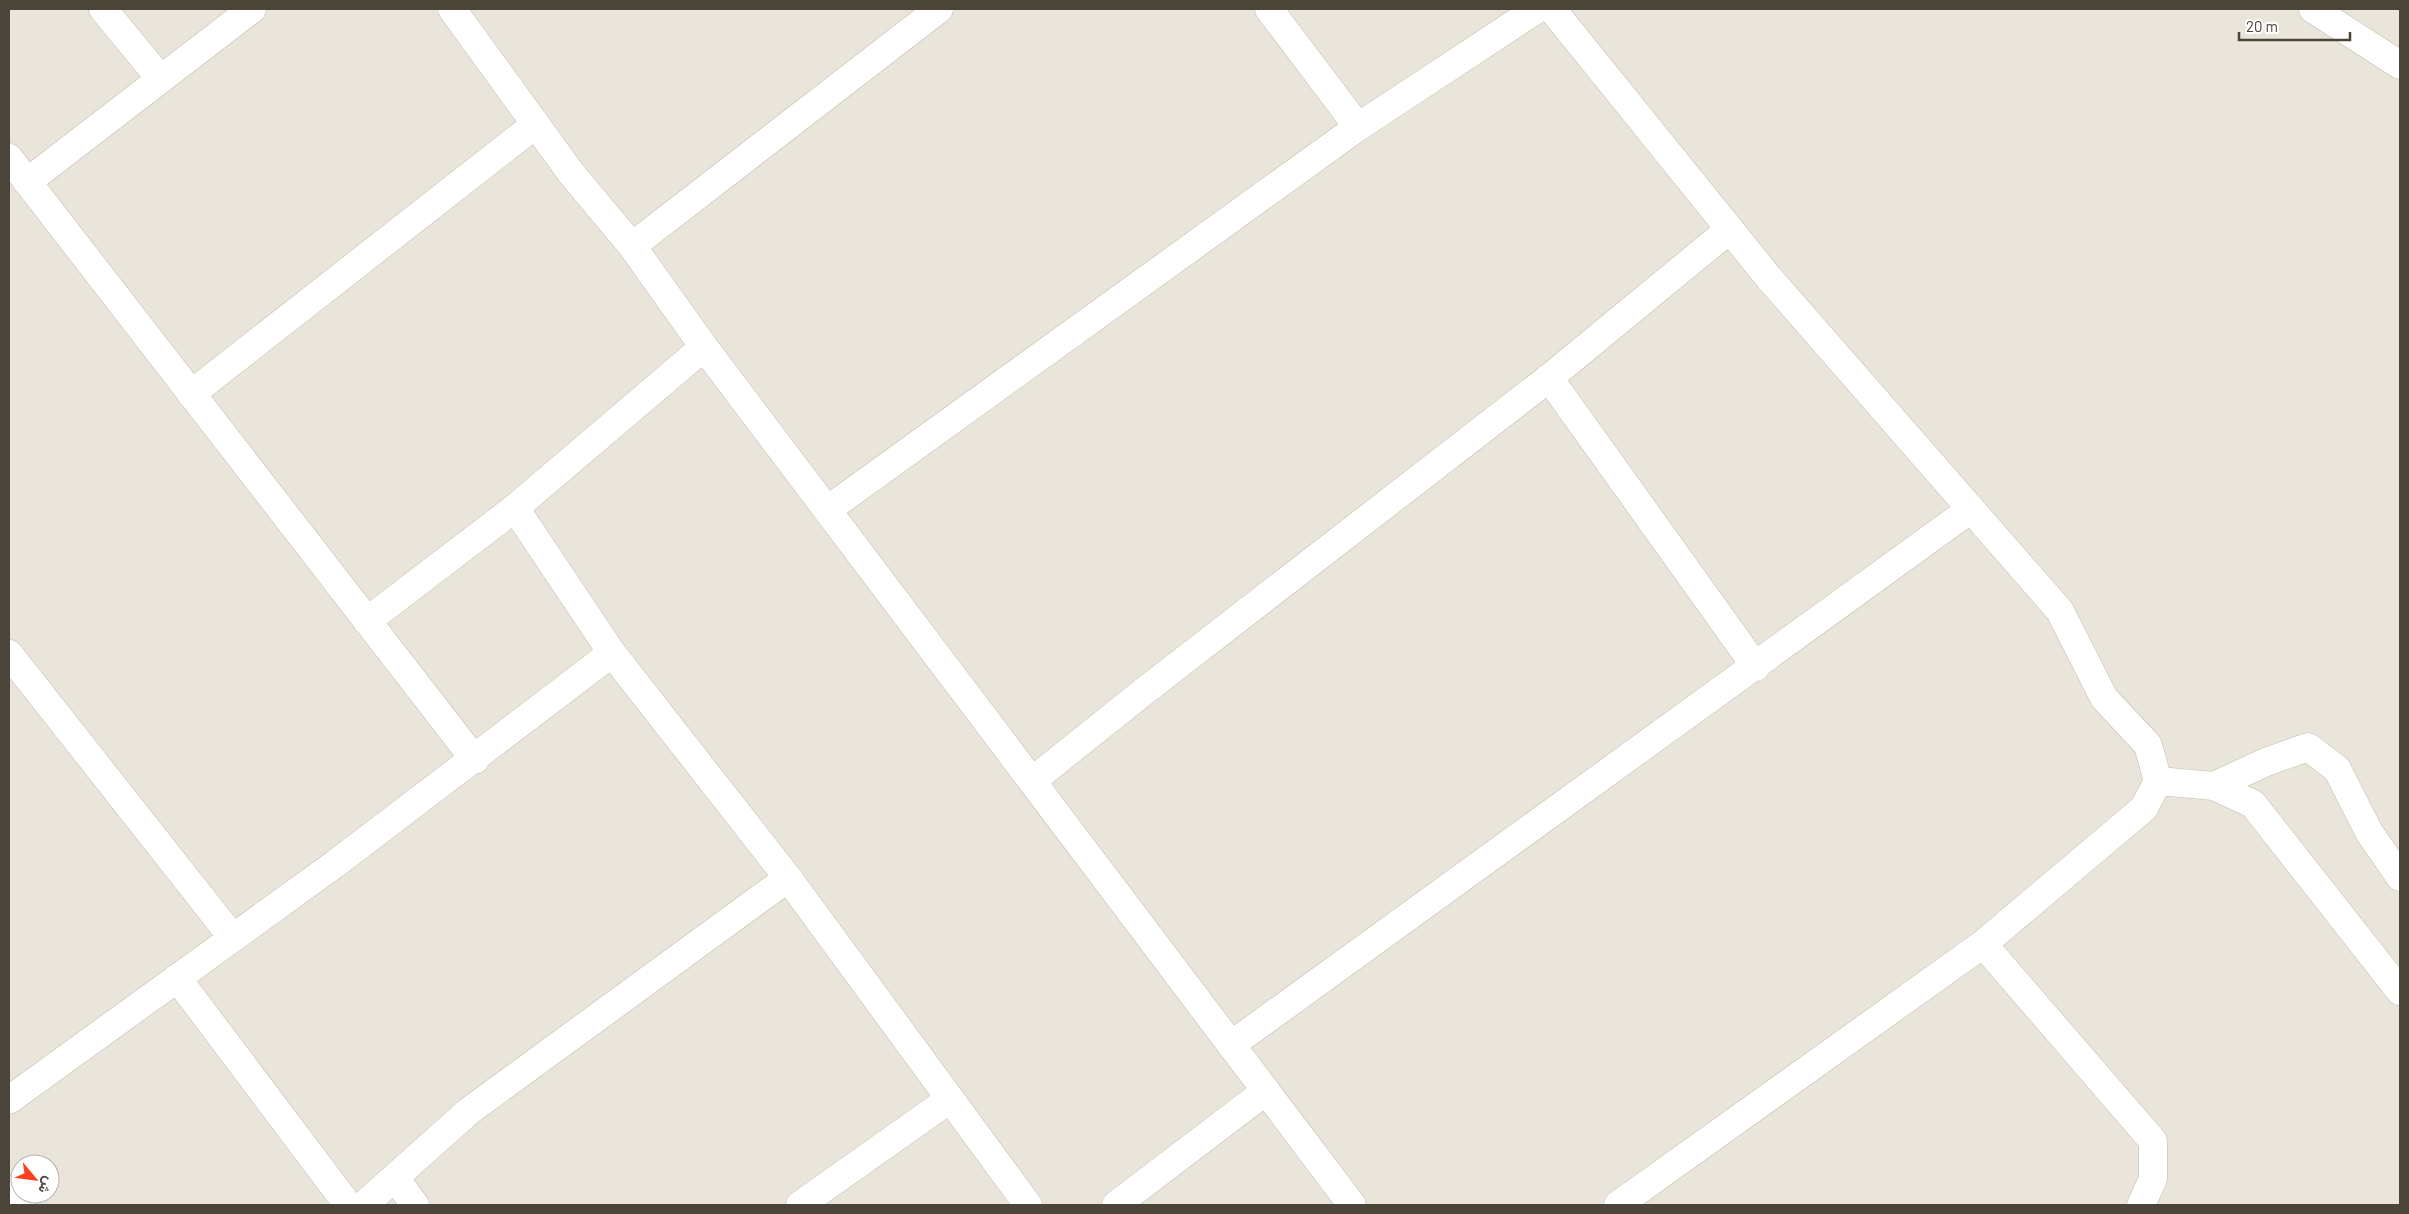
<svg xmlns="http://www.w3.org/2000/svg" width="2409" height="1214" viewBox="0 0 2409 1214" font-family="Barlow,Vazirmatn,sans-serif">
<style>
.residential{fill:#eae5da;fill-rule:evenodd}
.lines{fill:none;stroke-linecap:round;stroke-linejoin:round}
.minor-casing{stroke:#c2bbae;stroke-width:29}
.tertiary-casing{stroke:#c2bbae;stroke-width:29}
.minor{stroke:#fff;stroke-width:28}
.tertiary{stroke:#fff;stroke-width:28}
</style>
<rect width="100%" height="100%" fill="#f6f3ec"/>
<path class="residential" d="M9,9H2400V1205H9ZM20,1164H50V1194H20Z"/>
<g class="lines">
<g class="minor-casing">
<g id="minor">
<polyline points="103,9 160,78"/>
<polyline points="452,9 571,173 632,246 704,347 1352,1205"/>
<polyline points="1269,9 1358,127"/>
<polyline points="1552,9 1769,278 2060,611 2104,698 2148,745 2158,781 2144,808 1983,944 1618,1205"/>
<polyline points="9,158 475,760"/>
<polyline points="27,182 252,9"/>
<polyline points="632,246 939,9"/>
<polyline points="1549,378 1756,667"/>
<polyline points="191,394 536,124"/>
<polyline points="515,508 612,653 788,878 1028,1205"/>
<polyline points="827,510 1358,127 1537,9"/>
<polyline points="367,621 515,508 704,347"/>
<polyline points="9,654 233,938"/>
<polyline points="1032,781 1147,689 1549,378 1730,229"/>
<polyline points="2158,781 2214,786 2253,804 2400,991"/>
<polyline points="2214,786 2266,762 2308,747 2337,769 2369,832 2400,877"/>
<polyline points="1983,944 2153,1141 2153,1179 2141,1205"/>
<polyline points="177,978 348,1205"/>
<polyline points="1231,1045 1971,509"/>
<polyline points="9,1100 335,864 612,653"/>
<polyline points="395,1178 415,1205"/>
<polyline points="9,1190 20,1205"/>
<polyline points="364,1205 469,1111 788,878"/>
<polyline points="800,1205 950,1099"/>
<polyline points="1116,1205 1266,1091"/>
</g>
</g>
<g class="tertiary-casing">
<polyline id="tertiary" points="2313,9 2400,65"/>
</g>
<use href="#minor" class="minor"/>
<use href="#tertiary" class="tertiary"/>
</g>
<rect width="2409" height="1214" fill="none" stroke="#4b4439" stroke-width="20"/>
<g transform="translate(35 1179) rotate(119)"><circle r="24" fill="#ffffff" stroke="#b7b4b0"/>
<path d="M0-4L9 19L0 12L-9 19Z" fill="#fc3f1d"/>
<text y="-8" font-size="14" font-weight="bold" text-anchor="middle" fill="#4b4439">ش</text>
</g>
<path d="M2239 32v8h111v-8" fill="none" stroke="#4b4439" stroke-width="2.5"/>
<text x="2246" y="32" font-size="15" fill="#4b4439" stroke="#ffffff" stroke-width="4" paint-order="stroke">20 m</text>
</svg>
